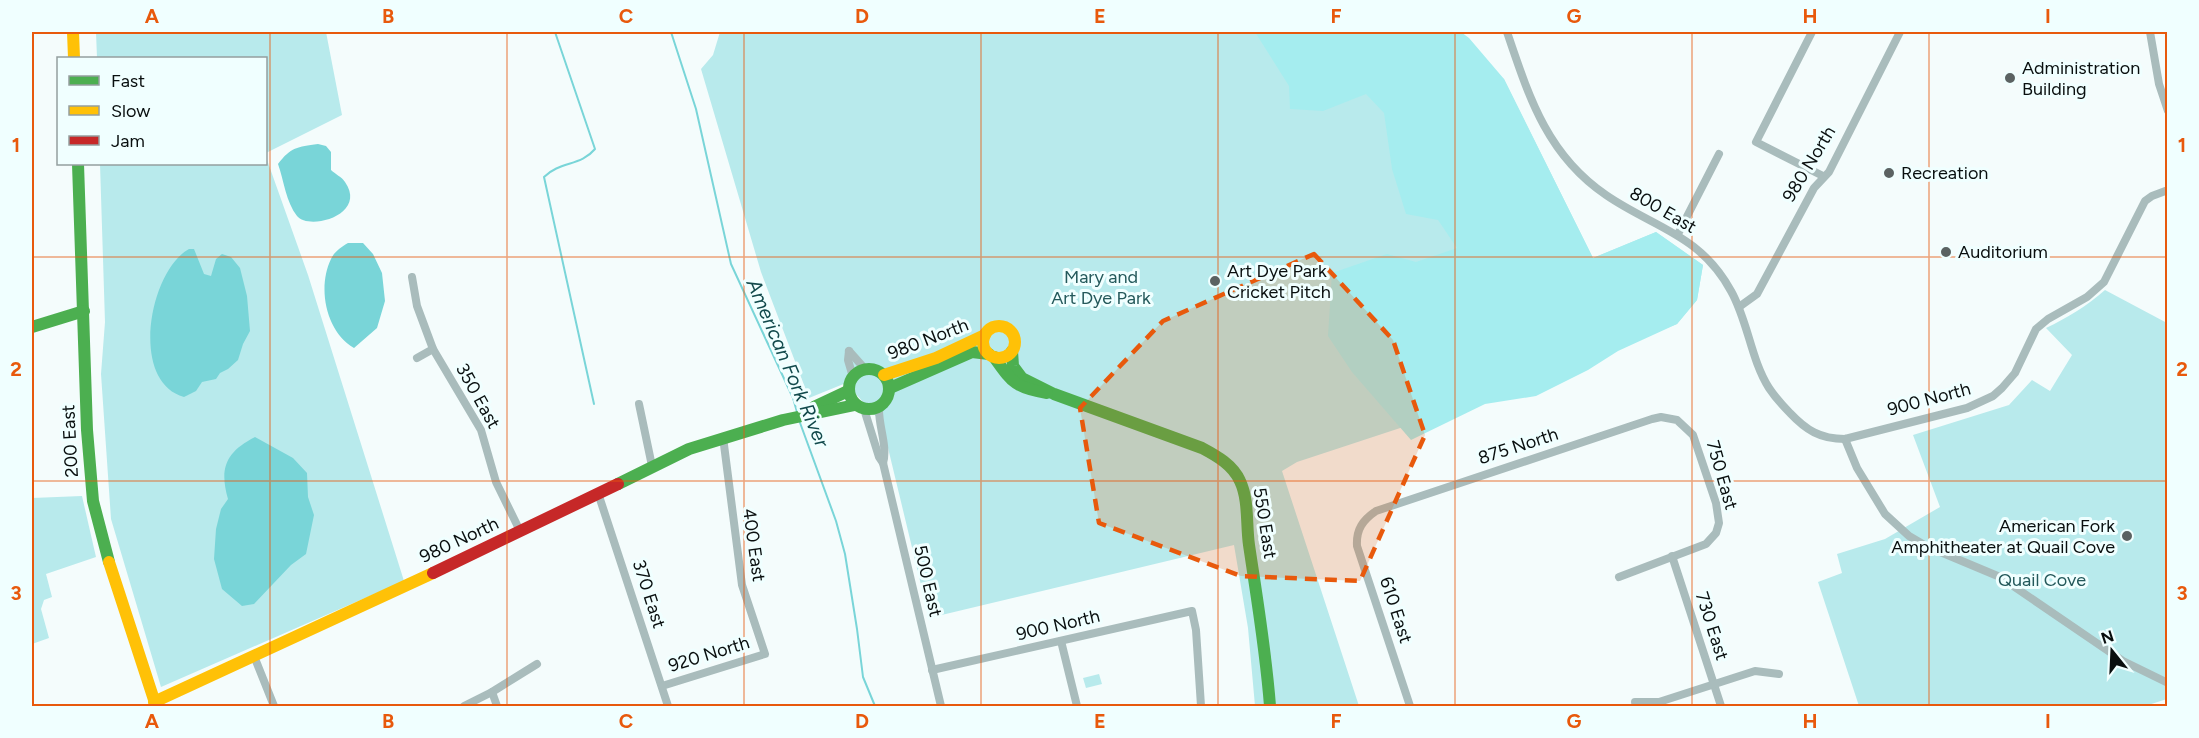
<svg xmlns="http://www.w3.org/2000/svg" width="2199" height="738" viewBox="0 0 2199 738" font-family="Figtree,sans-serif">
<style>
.green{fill:#b8eaec}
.forest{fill:#a5edef}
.water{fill:#79d5d8}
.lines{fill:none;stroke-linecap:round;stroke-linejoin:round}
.stream{stroke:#79d5d8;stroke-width:2}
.street{stroke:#a9bcbc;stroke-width:8}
.fast{stroke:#4caf50;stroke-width:12}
.slow{stroke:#ffc107;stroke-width:12}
.jam{stroke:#c62828;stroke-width:12}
.marked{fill:#e8590c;fill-opacity:0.2;stroke:#e8590c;stroke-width:4.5;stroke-dasharray:12 8;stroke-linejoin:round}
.grid{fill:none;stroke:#e8590c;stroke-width:1.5;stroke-opacity:0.55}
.poi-dot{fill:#5b6262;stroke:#f0ffff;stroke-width:2}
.labels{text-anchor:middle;stroke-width:6;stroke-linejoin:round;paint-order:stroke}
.poi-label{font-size:18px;fill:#090f0f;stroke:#f0ffff;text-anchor:start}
.street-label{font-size:18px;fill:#090f0f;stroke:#f0ffff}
.park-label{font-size:18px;fill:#24595b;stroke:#f0ffff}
.water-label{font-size:20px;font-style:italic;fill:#124a4c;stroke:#f0ffff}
.neatline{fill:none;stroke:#e8590c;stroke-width:2}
.grid-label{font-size:20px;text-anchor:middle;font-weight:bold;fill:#e8590c}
</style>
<rect width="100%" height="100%" fill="#f4fcfc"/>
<g class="green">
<polygon points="96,32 326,32 342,115 266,153 266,58 97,58"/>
<polygon points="720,32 1440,32 1504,79 1593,258 1656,232 1703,265 1697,300 1677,324 1470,405 1297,462 1282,471 1359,706 1255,706 1248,628 1234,545 929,618 882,423 846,383 809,398 761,272 701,69 713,55"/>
<polygon points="266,157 308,275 404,581 161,687 111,519 101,374 105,322 100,164 266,164"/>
<path d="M2105,290L2167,323V699L2145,706H1859L1818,582L1842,573L1837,554L1885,539L1940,507L1913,435L2009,405L2032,380L2050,391L2072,355L2046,328C2067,318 2087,306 2105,290Z"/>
<polygon points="82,496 96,557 46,574 52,597 44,600 41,609 49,638 32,644 32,498"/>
<polygon points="1099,674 1102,684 1086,688 1083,678"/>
</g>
<polygon class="forest" points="1255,32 1461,32 1469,38 1504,79 1593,258 1656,232 1703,265 1697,300 1677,324 1618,351 1588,370 1536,396 1485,404 1411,440 1352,372 1328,336 1332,273 1387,254 1416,262 1457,248 1438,220 1406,214 1392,169 1384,113 1366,94 1323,111 1290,109 1289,86"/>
<g class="water">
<path d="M318,144L326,146L331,152V170C335,174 342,177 345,182C368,215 309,231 297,216C286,202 284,181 278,164C291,147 297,147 318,144Z"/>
<path d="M348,243H363L373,254L382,273L385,301L377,328L354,348C326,332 317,288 331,259C334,252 341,247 348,243Z"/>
<path d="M189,249H194L204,274L211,276L216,259L222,254L231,257L240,268L247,296L250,331L243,344L238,360L228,369L220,373L216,379L202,382L196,391L184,397C129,382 149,271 189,249Z"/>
<path d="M255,437L293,458L307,473L308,497L314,515L306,554L291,565L254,604L242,606L222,589L214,559L216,529L221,509L228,499C219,468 226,452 255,437Z"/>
</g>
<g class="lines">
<g class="stream">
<path d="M555,32L595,149C581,166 560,161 544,177L594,404"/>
<polyline points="671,32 696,109 731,264 793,398 797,412"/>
<polyline points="799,420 836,521 845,554 857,629 863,677 875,706"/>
</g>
<g class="street">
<path d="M1507,32C1529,97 1547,155 1606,195C1654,228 1700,234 1731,291C1748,321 1751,360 1769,388C1775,397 1782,405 1790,413C1806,430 1820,439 1845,439L1967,408L1993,396L2002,388L2015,373L2036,329L2048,319L2087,297L2104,282L2145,201L2152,196L2168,190"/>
<polyline points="1812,32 1756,142 1823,176"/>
<polyline points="2150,32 2159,84 2168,111"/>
<polyline points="1678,234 1719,154"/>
<polyline points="412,277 417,306 433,349 481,430 496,482 520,531"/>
<polyline points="1739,307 1757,294 1814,188 1829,172 1900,32"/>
<polyline points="849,351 848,360 853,377"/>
<polyline points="849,351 865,369"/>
<polyline points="417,358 433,349"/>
<polyline points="639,404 652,466"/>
<path d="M879,407C878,425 888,446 883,463L941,706"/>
<polyline points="864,409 879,457 883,463"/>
<polyline points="1845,439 1857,468 1885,514 1909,536 1926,546 2000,577 2123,661 2168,683"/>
<polyline points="598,493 668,706"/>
<polyline points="1672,556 1721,706"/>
<polyline points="1061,641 1077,706"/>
<polyline points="254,656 274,706"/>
<polyline points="932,670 1192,611 1196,630 1201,706"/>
<polyline points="662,686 765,654 742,585 723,437"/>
<polyline points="492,692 497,706"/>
<polyline points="1635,702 1659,702 1755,671 1779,674"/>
<polyline points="464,706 492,692 537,664"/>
<path d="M1410,706L1357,546C1356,529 1363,520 1376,511L1652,419L1661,417L1677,420L1693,435L1716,503L1719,523L1716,533L1706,544L1619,577"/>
</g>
<g class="fast">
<polyline points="78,164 87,430 93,501 109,562"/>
<polyline points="32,327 84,311"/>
<path d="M1012,351L1013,366L1022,378L1054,394L1202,448C1217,456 1233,465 1240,481C1249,500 1246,524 1249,545C1257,599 1266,652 1270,706"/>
<path d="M994,357C1012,382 1015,388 1047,393"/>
<circle cx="869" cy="389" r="20"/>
<polyline points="890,388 972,352 989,354"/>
<polyline points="814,407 848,391"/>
<polyline points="618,484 689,449 783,420 855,405"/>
</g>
<g class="slow">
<polyline points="73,32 74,58"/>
<circle cx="999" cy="342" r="16"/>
<polyline points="884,375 936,358 985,335"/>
<polyline points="109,562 156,706"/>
<polyline points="154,702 433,573"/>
</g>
<polyline class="jam" points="433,573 618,484"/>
</g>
<path class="marked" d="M1314,254L1393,340L1425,435L1360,581L1241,576L1099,523L1080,408L1163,321Z"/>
<path class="grid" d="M270,32V706M507,32V706M744,32V706M981,32V706M1218,32V706M1455,32V706M1692,32V706M1929,32V706M32,257H2168M32,481H2168"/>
<g class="poi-dot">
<circle cx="2010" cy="78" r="6"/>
<circle cx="1889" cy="173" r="6"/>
<circle cx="1946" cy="252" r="6"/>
<circle cx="1215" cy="281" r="6"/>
<circle cx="2127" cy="536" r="6"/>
</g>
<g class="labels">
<g class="poi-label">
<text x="2022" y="74">Administration<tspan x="2022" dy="21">Building</tspan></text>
<text x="1901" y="179">Recreation</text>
<text x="1958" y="258">Auditorium</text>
<text x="1227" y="277">Art Dye Park<tspan x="1227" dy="21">Cricket Pitch</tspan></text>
<text x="2115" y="532" text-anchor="end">American Fork<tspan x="2115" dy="21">Amphitheater at Quail Cove</tspan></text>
</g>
<g class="street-label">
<text transform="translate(1809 164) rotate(-59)" y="6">980 North</text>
<text transform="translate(1663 210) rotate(30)" y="6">800 East</text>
<text transform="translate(928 339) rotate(-21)" y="6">980 North</text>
<text transform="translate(478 396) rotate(61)" y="6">350 East</text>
<text transform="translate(1929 399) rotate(-15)" y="6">900 North</text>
<text transform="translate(70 441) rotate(-93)" y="6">200 East</text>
<text transform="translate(1518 446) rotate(-18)" y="6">875 North</text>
<text transform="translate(1722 475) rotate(74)" y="6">750 East</text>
<text transform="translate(1265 523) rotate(81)" y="6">550 East</text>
<text transform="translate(459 540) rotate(-25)" y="6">980 North</text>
<text transform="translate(754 545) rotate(82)" y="6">400 East</text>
<text transform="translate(928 581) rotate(77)" y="6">500 East</text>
<text transform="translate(649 594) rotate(72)" y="6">370 East</text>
<text transform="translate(1396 610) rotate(72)" y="6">610 East</text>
<text transform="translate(1058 625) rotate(-13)" y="6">900 North</text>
<text transform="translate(1712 626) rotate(72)" y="6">730 East</text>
<text transform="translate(709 654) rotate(-17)" y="6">920 North</text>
</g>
<g class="park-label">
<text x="1101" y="283">Mary and<tspan x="1101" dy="21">Art Dye Park</tspan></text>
<text x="2042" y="586">Quail Cove</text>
</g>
<g class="water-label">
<text transform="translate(788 363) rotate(67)" y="7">American Fork River</text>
</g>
</g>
<rect width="2199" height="738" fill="none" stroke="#f0ffff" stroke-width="66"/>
<rect x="57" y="57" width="210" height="108" fill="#f0ffff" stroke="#949f9f" stroke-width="1.5"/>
<rect x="69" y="76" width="30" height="9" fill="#4caf50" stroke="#949f9f" stroke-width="1.5"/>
<text x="111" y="87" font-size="18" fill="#090f0f">Fast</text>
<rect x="69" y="106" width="30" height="9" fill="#ffc107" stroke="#949f9f" stroke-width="1.5"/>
<text x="111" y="117" font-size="18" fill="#090f0f">Slow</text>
<rect x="69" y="136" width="30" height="9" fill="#c62828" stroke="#949f9f" stroke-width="1.5"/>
<text x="111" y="147" font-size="18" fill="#090f0f">Jam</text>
<g transform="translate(2112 651) rotate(342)" stroke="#f0ffff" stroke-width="4.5" paint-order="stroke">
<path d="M0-4.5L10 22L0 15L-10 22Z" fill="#090f0f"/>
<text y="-9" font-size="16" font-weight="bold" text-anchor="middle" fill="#090f0f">N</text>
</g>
<rect x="33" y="33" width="2133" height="672" class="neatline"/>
<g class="grid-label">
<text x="152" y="23">A</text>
<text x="388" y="23">B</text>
<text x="626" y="23">C</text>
<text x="862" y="23">D</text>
<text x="1100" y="23">E</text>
<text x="1336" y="23">F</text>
<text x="1574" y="23">G</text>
<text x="1810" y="23">H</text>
<text x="2048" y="23">I</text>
<text x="16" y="152">1</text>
<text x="2182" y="152">1</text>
<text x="16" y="376">2</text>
<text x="2182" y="376">2</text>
<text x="16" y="600">3</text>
<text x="2182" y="600">3</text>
<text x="152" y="728">A</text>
<text x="388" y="728">B</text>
<text x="626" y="728">C</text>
<text x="862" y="728">D</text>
<text x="1100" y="728">E</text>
<text x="1336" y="728">F</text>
<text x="1574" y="728">G</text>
<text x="1810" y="728">H</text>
<text x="2048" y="728">I</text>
</g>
</svg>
